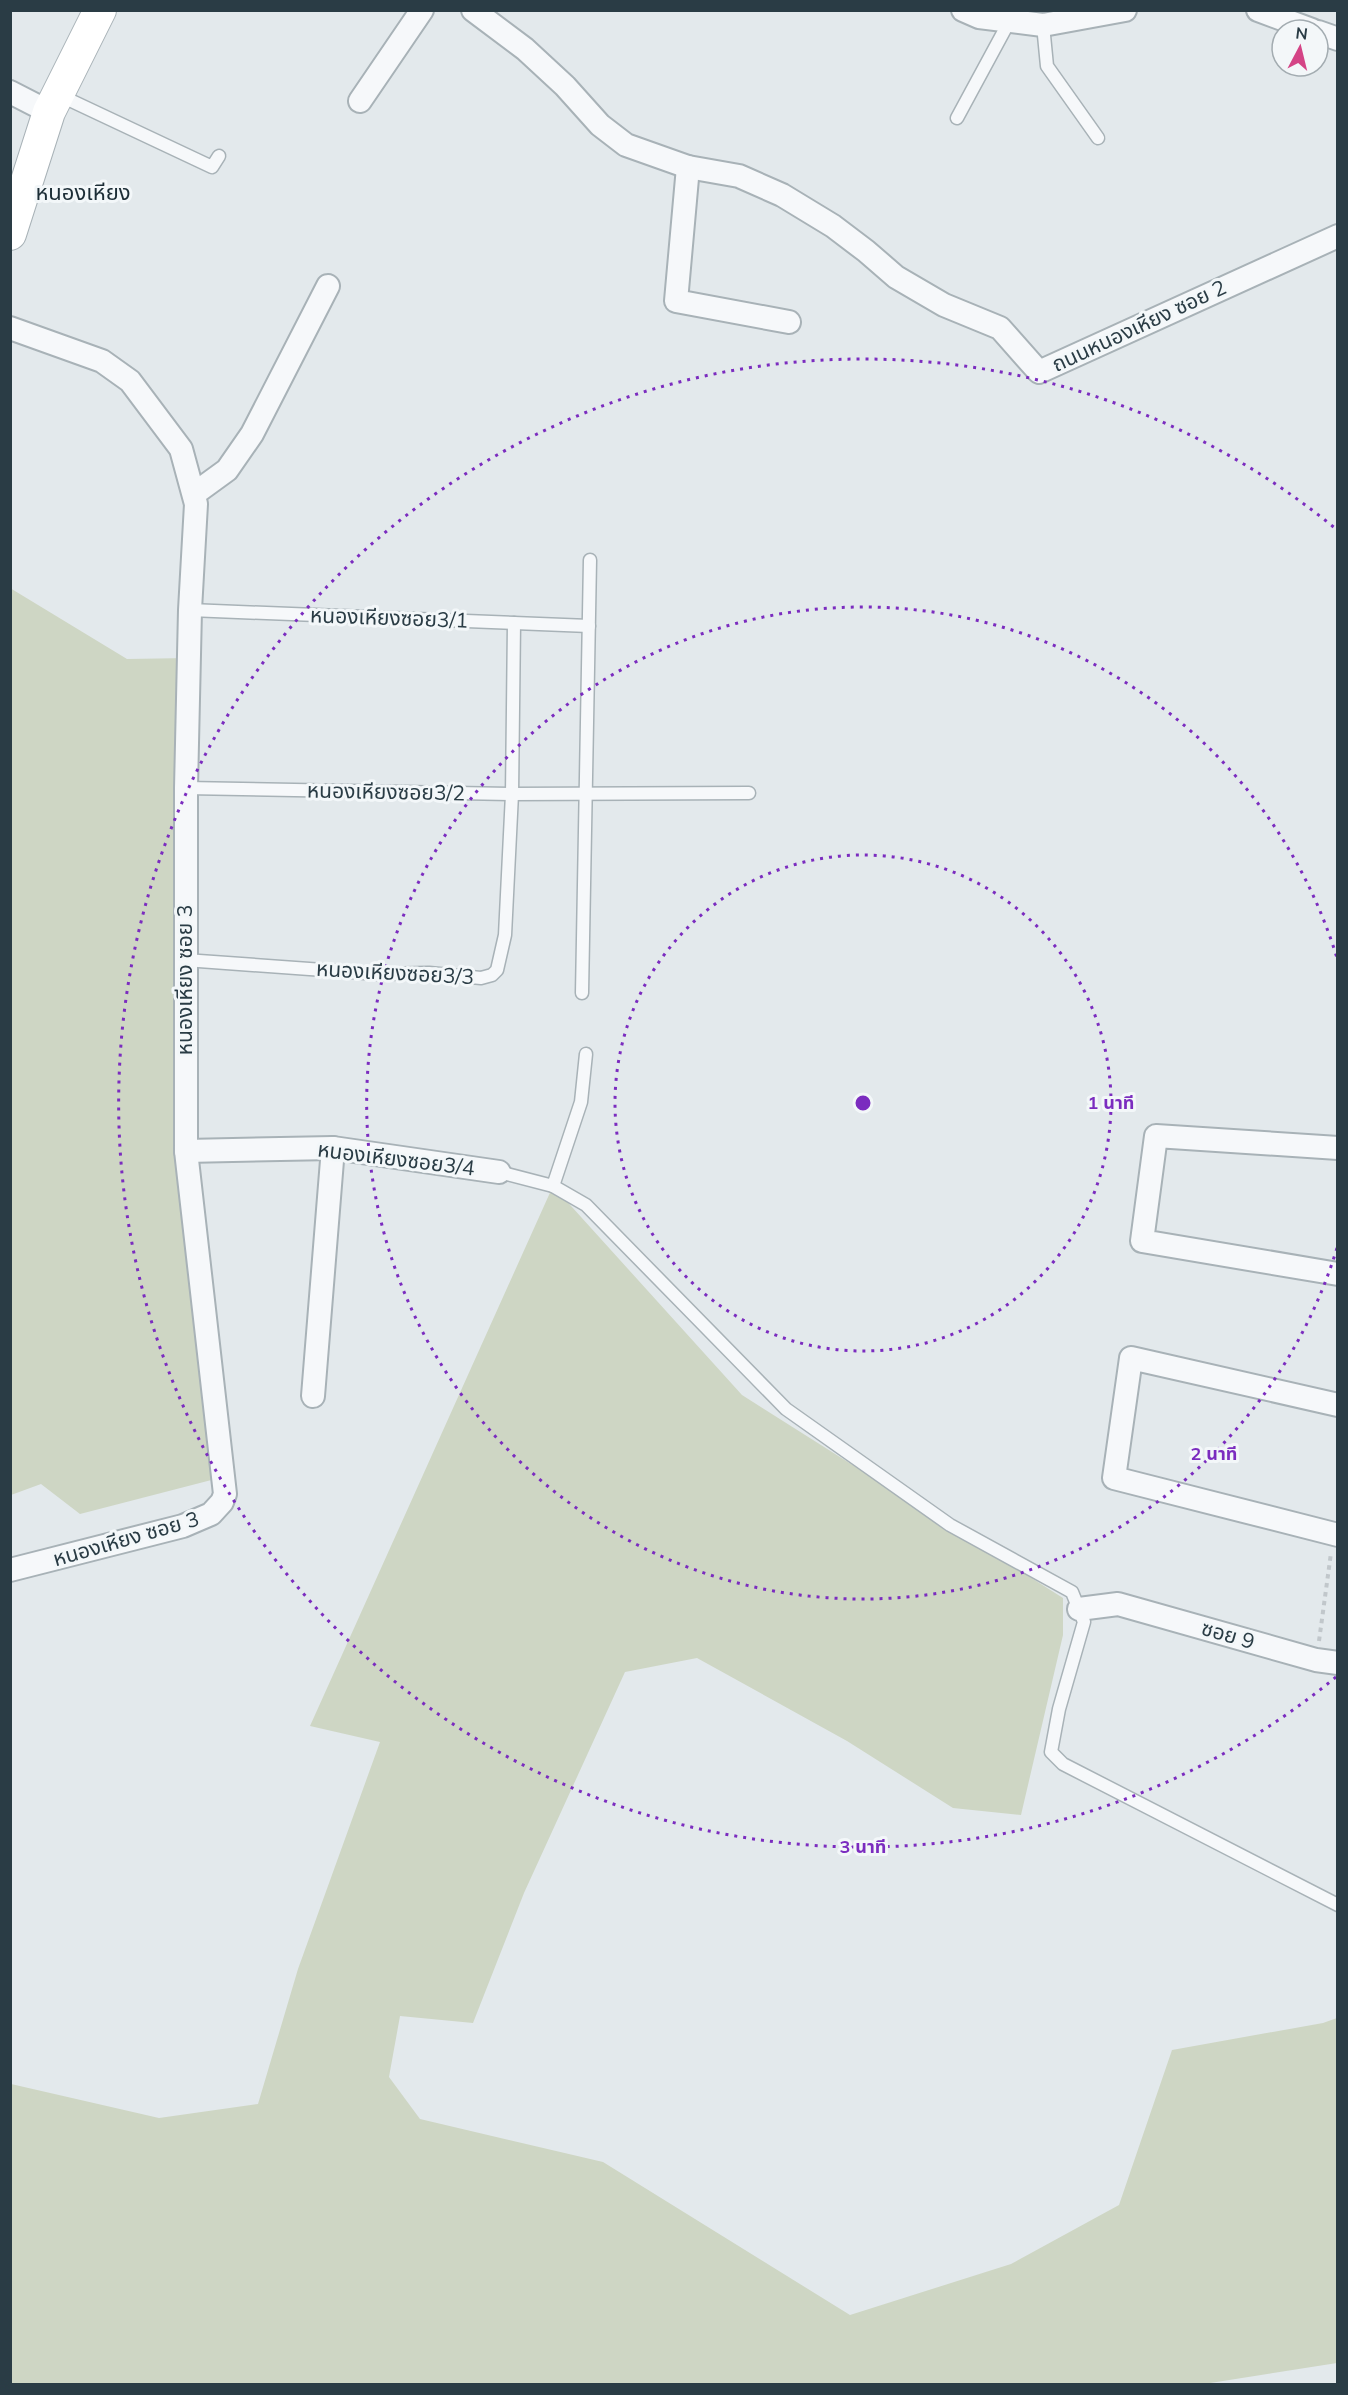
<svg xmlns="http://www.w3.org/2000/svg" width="1348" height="2395" viewBox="0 0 1348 2395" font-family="Mulish,'Noto Sans Thai',sans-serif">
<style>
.green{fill:#ced6c4}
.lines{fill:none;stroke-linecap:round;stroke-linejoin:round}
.service-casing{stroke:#a8b2b7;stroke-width:15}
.minor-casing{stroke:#a8b2b7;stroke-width:26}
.secondary-casing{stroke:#a8b2b7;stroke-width:34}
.path{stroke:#c1c7cb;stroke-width:4;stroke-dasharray:4.5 4.5;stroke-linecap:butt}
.service{stroke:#f6f8fa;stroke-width:12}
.minor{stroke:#f6f8fa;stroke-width:22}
.secondary{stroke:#fff;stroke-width:32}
.ring{fill:none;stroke:#7b2cbf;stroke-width:3;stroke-dasharray:3 6}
.labels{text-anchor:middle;stroke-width:6;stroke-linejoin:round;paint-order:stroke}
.street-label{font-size:21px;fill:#2a3c45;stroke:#f3f7f9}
.neighbourhood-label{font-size:22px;fill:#1c2d36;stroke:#f3f7f9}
.centre{fill:#7b2cbf;stroke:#f3f7f9;stroke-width:3}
.ring-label{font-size:18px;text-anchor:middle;font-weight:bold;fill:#7b2cbf;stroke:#f3f7f9;stroke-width:6;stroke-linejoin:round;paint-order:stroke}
</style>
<rect width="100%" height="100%" fill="#e3e9ec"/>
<g class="green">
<polygon points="10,588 127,659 189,658 188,1170 223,1477 80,1514 41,1484 11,1495"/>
<polygon points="553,1186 742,1395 1063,1598 1063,1635 1021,1815 953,1808 847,1741 697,1658 625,1672 524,1893 473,2023 400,2016 389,2077 420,2119 603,2162 850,2315 1011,2264 1119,2205 1172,2050 1323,2023 1337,2018 1337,2363 1204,2384 11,2384 11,2084 159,2118 258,2104 298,1969 380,1742 310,1726"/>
</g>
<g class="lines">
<g class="service-casing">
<g id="service">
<polyline points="1043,25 1047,66 1098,138"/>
<polyline points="59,95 212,167 219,156"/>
<polyline points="957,118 1010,20"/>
<polyline points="190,610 589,626"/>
<polyline points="186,788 512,794 749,793"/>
<polyline points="185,960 379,974 429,973 481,978 492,975 497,970 505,935 512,794 514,623"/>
<polyline points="582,993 590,560"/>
<polyline points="499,1172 553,1186 586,1205 786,1409 950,1525 1072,1592 1084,1622 1059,1709 1051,1752 1063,1764 1338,1905"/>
<polyline points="553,1186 581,1102 586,1054"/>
</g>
</g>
<g class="minor-casing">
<g id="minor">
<polyline points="473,10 525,49 565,86 600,125 626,145 688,167 739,176 782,195 833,226 866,251 896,277 944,305 1000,328 1039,372 1338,236"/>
<polyline points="963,10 979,17 1043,25 1125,10"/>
<polyline points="1258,10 1312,30"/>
<polyline points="1318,32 1338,39"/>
<polyline points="10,92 49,112"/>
<polyline points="360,101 422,10"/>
<polyline points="688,167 676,301 789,322"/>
<polyline points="10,328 102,361 130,381 181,449 196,504 190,610 186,788 186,1151 225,1494 222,1502 211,1514 183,1526 10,1570"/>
<polyline points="194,494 227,470 252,434 328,286"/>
<polyline points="1338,1148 1156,1136 1142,1241 1338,1274"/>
<polyline points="186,1151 333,1148 499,1172"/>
<polyline points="313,1396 333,1148"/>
<polyline points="1338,1405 1131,1358 1114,1478 1338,1535"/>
<polyline points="1079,1609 1118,1604 1316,1660 1338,1663"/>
</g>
</g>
<g class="secondary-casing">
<polyline id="secondary" points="10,234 49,112 100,10"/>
</g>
<polyline class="path" points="1319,1641 1331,1553"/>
<use href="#service" class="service"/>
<use href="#minor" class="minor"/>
<use href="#secondary" class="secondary"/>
</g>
<g class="ring">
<circle cx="863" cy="1103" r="248"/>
<path d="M1337 1248A496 496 0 1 1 1337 958"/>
<path d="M1336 1677A744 744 0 1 1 1336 529"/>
</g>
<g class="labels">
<g class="street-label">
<text transform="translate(1139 326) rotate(-25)" y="7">ถนนหนองเหียง ซอย 2</text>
<text transform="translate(389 618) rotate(2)" y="7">หนองเหียงซอย3/1</text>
<text transform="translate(386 792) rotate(1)" y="7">หนองเหียงซอย3/2</text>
<text transform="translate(395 973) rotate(3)" y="7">หนองเหียงซอย3/3</text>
<text transform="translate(185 980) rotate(-90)" y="7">หนองเหียง ซอย 3</text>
<text transform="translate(396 1159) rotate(7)" y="7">หนองเหียงซอย3/4</text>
<text transform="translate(126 1539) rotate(-16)" y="7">หนองเหียง ซอย 3</text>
<text transform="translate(1228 1635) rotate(16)" y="7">ซอย 9</text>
</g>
<g class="neighbourhood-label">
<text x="83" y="200">หนองเหียง</text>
</g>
</g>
<circle cx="863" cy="1103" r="9" class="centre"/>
<g class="ring-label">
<text x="1111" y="1109">1 นาที</text>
<text x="1214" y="1460">2 นาที</text>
<text x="863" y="1853">3 นาที</text>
</g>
<rect width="1348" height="2395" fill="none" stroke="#2a3c45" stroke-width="24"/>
<g transform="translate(1300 48) rotate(7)"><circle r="28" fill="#f3f7f9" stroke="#a3acb1" stroke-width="1.5"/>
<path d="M0-4.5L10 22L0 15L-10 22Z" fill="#d44486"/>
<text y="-9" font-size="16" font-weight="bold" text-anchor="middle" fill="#2a3c45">N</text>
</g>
</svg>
